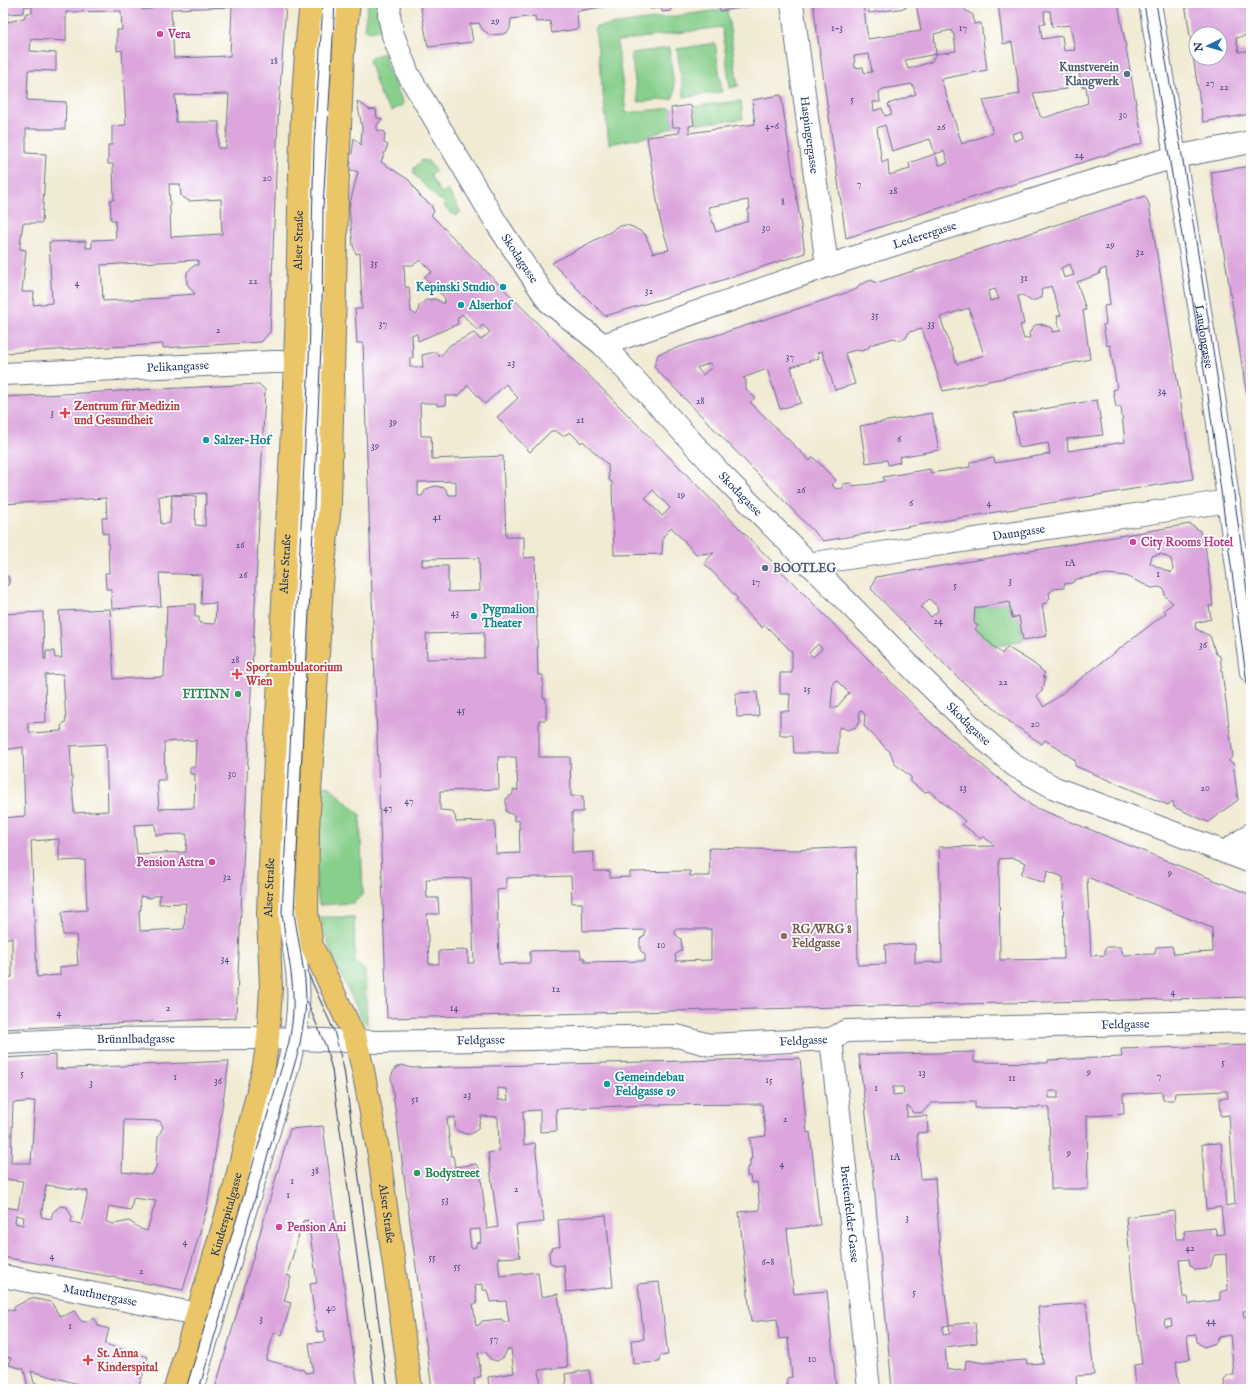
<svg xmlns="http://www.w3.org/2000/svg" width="1254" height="1392" viewBox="0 0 1254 1392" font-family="'IM FELL English',serif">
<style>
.green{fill:#87cf8b;stroke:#517f74}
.building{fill:#dca5dd;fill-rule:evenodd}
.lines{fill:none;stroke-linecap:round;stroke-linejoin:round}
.minor-casing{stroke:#667187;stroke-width:24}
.major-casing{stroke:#667187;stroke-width:24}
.minor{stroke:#fff;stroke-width:22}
.major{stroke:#eac669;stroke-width:22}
.tram{stroke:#1b2f5e;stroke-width:1}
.hotel-dot{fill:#d1479c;stroke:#fff;stroke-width:1.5}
.service-dot{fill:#5c6f8a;stroke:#fff;stroke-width:1.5}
.culture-dot{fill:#0f9aa8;stroke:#fff;stroke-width:1.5}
.health-dot{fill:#e0444e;stroke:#fff;stroke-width:1.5}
.leisure-dot{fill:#2e9e5b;stroke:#fff;stroke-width:1.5}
.education-dot{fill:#8d6e63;stroke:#fff;stroke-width:1.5}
.labels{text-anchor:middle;stroke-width:3.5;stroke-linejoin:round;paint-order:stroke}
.number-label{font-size:10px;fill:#4b4c7e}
.hotel-label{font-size:12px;font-weight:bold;fill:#b23c85;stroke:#fff;text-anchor:start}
.service-label{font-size:12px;font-weight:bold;fill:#4e5e75;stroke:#fff;text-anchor:end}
.street-label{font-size:12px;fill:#1b2f5e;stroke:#fff}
.culture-label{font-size:12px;font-weight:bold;fill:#0d838f;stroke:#fff;text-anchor:start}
.health-label{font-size:12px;font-weight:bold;fill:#be3a42;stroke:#fff;text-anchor:start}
.leisure-label{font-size:12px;font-weight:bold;fill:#27864d;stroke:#fff;text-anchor:end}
.education-label{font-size:12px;font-weight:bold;fill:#785e54;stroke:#fff;text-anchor:start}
</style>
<rect width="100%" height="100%" fill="#fff"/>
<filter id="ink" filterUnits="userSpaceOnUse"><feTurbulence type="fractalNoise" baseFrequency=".025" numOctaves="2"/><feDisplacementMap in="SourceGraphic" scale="8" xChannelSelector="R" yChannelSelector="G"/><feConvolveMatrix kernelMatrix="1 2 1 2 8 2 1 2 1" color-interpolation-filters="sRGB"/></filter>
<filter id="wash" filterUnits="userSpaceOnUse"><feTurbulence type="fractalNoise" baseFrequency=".012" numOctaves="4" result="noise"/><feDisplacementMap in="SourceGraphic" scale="16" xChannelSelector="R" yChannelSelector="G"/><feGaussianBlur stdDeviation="0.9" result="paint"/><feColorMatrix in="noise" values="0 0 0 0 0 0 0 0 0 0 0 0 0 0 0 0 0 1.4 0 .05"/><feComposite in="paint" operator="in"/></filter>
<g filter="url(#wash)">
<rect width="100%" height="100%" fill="#f1ebd4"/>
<g class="green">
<polygon points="368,3 379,3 381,29 367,31 364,28"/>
<polygon points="727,9 738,86 730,88 722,27 617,41 626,113 671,108 673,127 647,137 609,144 595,27"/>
<polygon points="715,43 722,92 684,97 677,49"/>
<polygon points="669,48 675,92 672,99 638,102 631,53"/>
<path d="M385,53L387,68L404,104L392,111C381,104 373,73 369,60L373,56Z"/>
<polygon points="741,101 743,119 697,124 695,106"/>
<polygon points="422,160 428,161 436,171 430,175 441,193 447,189 461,212 455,216 444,206 445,204 441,199 439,200 414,174 414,168"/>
<polygon points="1009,602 1012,617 1019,616 1023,640 993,646 975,629 978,626 974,623 975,608"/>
<polygon points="329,786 360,815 363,894 354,903 319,905 316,886 321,787"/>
<polygon points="320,917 354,917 355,962 365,971 367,1025 362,1020 331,953"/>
</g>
<g id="blocks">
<g class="building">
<path d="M3,3H142V10L152,9V3H286L278,119L270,332L261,342L163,348V344L3,353ZM25,6H32V13H26L24,18L8,22L7,14L23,13ZM232,7L230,56L174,58L171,9ZM121,11L122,30H117V51L122,50L126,125L112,126V145H108V164H113L114,200H110L111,220H115L116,239L92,240V248H86V241L49,242L52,303L33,305L34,292H22L26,250L20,249V245L23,223H42L46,154L26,153V129H65L66,102L27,100L28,70L56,71V53L30,51L31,39L66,41V12ZM229,94L226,148H218L219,122H176L175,95ZM169,184H180L181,196L189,201L221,199L222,234L171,237ZM198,260V265H195L187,272V284L195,294L168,296L167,298L103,301L101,265Z"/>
<polygon points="420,3 622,3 622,4 577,11 578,29 552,33 550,21 536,22 535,16 511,19 510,28 508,32 503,34 490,35 482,29 479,23 470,24 473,42 428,47"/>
<polygon points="649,3 671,3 671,11 662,12 662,8 650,9"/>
<polygon points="719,3 767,3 767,4 720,11"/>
<path d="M813,3H863L868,39L921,31L916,3H964L965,10L973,15L974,24L981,23L987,70L941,79L962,144L993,133L983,100L1020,94L1012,42L1003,44L998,3H1081V6L1092,5V3H1118L1143,143L846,238ZM1044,11H1050L1052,27L1070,25L1075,50L1064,51L1062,36L1042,39L1040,24H1045ZM951,30L954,35L956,51L936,54L931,62L908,69L905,60L936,54L934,34ZM869,54L872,72L864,73L863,67L855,68L854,56ZM1079,72L1082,87L1086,86L1088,103L1044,118L1040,116L1033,93L1067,89L1065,74ZM912,84L916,94L888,104L892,114L885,116L882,108L874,111L873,102H880L879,92L883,89ZM885,125L892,151L930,139L935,154L944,151L948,163L939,165L935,154L909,163L910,169L889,175L888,160L882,163L877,128ZM1021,131L1023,138L1014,141L1012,134Z"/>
<polygon points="868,3 905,3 906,8 869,13"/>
<path d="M1185,3H1251V34L1236,38L1239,52L1251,50V114L1203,122ZM1196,34H1220V58H1196Z"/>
<path d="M781,95L805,253L704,286L605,316L552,263L612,231L616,227L626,225L633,227L645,234L653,253L669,250L660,219L647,137L679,133L680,127H673L671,108L691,105L694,125L689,126V133L755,124L752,100ZM748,200L750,209H748V221L716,232L708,207Z"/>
<path d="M357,101L370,110L376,109L377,118L382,119L377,125V130L385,132L384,143L388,145L381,162L409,180L420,196L431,205L434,212L431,215L931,723L1032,806L1251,895V997L387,1018L363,343H357L355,309H362L360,253L356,254L353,245L349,207L358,172L348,169L351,163L348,154H352L354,138L361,145L362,128ZM420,260L432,272L424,277L445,298L444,304L436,299L426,300L419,306L417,315L411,312L409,287H405L404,265H413ZM462,314L477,330L483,325L490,332L481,340L474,333L450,345L440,357L435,352L422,355L423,367H410V358H413L412,334H417L418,341L458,324L457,319ZM506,384L518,398L497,417L530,452L551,431H556L563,436L570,432L581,443L583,441L608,465L609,480L612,482L614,555L662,554L663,537L671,527L696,554L714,553L704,563L738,599L736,601L762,628L765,625L792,652V673H780V694H790L789,711H780V735H793L794,753H838V730L841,727L848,730L856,727L860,720L859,711L861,710L865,715L864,726L890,752L895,764L911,777V782L924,792L929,791L965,821L962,824L981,839L983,836L995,846L939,847L942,962L915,963V944L885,945L886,964L858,965L856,847L796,850L709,848L710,876H690V871L630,872V877L610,878V871H594V852L572,853V812H583V796H571L570,757H539V720H546V698H543V675H538L535,557L524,558V537H506L503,456L432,459L431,436H421L420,403H437V406L446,405L445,396H459L468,385L485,404ZM456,481V495H449L445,488L435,486L426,489L422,496H418V482ZM653,490L670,508L662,516L645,498ZM479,558L480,591L448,592V566H422V559ZM484,632V658L427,659L426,634ZM818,644L822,649L813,657L809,653ZM836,680L849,693L836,708H831L833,683ZM498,757H516L518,790H513V794L506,799V812L514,815V821L519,820L520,853L496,854L495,821L456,822L455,816L452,811L440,810V791L499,789ZM1014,858L1026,863L1021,874L1044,883L1048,871L1063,877L1064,959L1000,960L999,859ZM571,876L572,903H582L583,931L645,930V935L640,939V950L645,955V961L585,962V958H581L580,950L530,951V963L499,964L497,890L506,889V878ZM1087,877L1212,928L1213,952L1174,954L1172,946L1156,947L1155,954L1123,955L1121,947H1107L1105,949V955L1091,956ZM471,878L474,963H468V950L439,951V964H429L427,914H439L438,898H427L426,879ZM675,929H711V960L676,961L675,955L682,950L681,939L675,934Z"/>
<polygon points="1251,166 1251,415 1250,415 1211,172"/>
<path d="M1145,196L1149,204L1193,479L823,541L654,367L658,354L828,299L857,289L859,285L871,280L876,283ZM1070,264L1074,275L1064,278L1061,268ZM1106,268L1110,305L1104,306L1106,324L1103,325L1107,346L1110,345L1117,389L1113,390L1116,407H1121L1125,442L1068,451L1067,439L1103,435L1097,400L1013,414L1019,448L1048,443L1050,454L995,463L994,458L970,462V467L931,473L930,469L883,477L884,481L871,484L852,486L851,483L843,484V488L836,489L832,485L836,480L813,457L810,461L750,402L755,398L746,389V380L743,378L767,369L780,409L801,403L791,367L819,358L817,353L822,351L835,390L855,384L845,353L856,350L861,351L867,349L870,345L894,338L899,340L906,338L909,332L922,329L943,391L1090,359L1083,310H1086L1077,282L1100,274L1099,271ZM1051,286L1061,315L1057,316L1060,331L1052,332V328L1041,324L1035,325L1029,333L1030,338L1024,339L1020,325L1024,324L1018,296L1022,295L1031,301L1042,298L1041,290ZM995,289L999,299L990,301L988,291ZM969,308L984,355L957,364L940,317ZM710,363L712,367L703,375L697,368Z"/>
<path d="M259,384L265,390L236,1018L3,1029V978L12,977V938H3V818L25,816L23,747L3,750V614L43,612L44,659H46V651H54L55,658H62L59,611L110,609L114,679L164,677L167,606L195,604V617H199V623L215,624L216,603L201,604L202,575L159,573L161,606L112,609L111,589H106L105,573H109L108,533L103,534L102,518H107L106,498L3,504V397ZM206,493L205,526L195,525L196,496L172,495L170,523L161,524L159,496L172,495ZM63,674L66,721L61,726L62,731L30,733L27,723L46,722L45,675ZM196,740L195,767H190V774H195L194,808L159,809L157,780H165L164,742ZM106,744L108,811L74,813L70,746ZM155,824L156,835L187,834L186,852L137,854L134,825ZM59,839V861L85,860L87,910L62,912L63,935H76L78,965L60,967V975L37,977L31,841ZM160,894L159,904L186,903L184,929L140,931L139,910H141L140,896L150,898Z"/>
<polygon points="932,413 939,450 899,457 900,462 888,465 887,460 866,463 860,426"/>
<path d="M1190,524L1200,531L1202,544H1205L1213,606H1209L1211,619L1195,623L1196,629L1210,636L1216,654L1220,656L1233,757L1228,761L1233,763L1238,800L1208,822L1174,807L1173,801L1168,805L1075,766V760L1045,740L1042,744L1010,722L956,676L871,589L876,577ZM1161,554L1171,559L1173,569L1171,573L1150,563L1152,556ZM1107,574L1126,576L1152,588L1159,587L1164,589L1165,596L1173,603L1164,610L1166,613L1044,707L1037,696L1043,690L1041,688L1044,685L1045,678L1043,676L1045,673L1033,663L1007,647L1002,654L975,629L978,626L974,623L975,608L1009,602L1012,618L1019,616L1023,640L1047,636L1042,604L1046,603L1050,599L1049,593L1054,589L1064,588V584L1072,583L1077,579ZM929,599L937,606L938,611L931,617L921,607Z"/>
<polygon points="3,573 9,578 9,584 3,588"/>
<polygon points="757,692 759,716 737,717 736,693"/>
<path d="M1251,1045V1310L1243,1311L1244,1317H1251V1389H1225L1224,1379L1228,1375H1234L1230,1335L1219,1337L1216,1343L1204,1347L1197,1342L1196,1335L1187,1336L1190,1359L1176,1361L1179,1389H1136L1134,1365L1142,1364L1133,1293L1126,1217L1174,1211L1176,1239H1185L1184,1231L1215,1228L1217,1235L1224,1234L1221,1207L1206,1209L1202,1144L1221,1143L1226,1206L1235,1204L1229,1115L1221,1116L1220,1098H1228L1227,1091L1175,1093L1174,1100H1163L1162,1092L1123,1094L1124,1114L1087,1116L1088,1189H1051L1049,1107L975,1108V1102L931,1103L923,1112L916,1113L912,1112L910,1107L907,1106V1117L927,1116L928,1132L917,1133L921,1179L935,1178L940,1250L949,1325L943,1326V1335L950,1334L949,1325L975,1322L977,1343L945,1347L947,1370L965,1369L966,1360L984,1363L1026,1360L1027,1364L1043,1363L1038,1307L1086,1303L1094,1375L1076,1376L1077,1389H933V1386L924,1387V1389H892L874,1183L859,1055L974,1052V1062L1048,1063V1060L1122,1057L1121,1049ZM893,1087H903L904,1094L893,1095ZM1049,1091H1058V1098H1049ZM1226,1254L1228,1290L1220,1292V1300L1189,1304L1188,1297H1183L1179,1260L1189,1259L1190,1265L1196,1270L1206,1269L1211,1266L1214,1255ZM1171,1319L1172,1326L1165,1327L1164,1321Z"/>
<path d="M56,1055V1069L229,1061L207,1208L183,1290L3,1257V1207L18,1209L23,1181L3,1179V1058ZM35,1101L31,1163H11L13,1103ZM124,1120L160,1121L163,1127L158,1137L156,1167L152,1175L122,1172ZM46,1185L88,1191L81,1224L71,1222L72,1217L67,1207L60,1206L53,1212L51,1219L41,1217ZM133,1198L156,1201L147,1231L141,1229L129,1221L114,1224L106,1222L109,1206L131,1210ZM16,1215L24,1217L23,1225L15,1223Z"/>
<path d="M800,1058L807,1133L810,1132L820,1225L787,1229L793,1286L794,1294L827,1291L836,1389H794L793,1386H787V1378L792,1377L788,1338L779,1339L777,1319L751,1322L739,1212L760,1210L757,1182L751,1183L750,1176H747V1167H750V1159H752L750,1138L766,1136L762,1104L644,1105L556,1109L557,1131L540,1132V1110L523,1111L524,1145L535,1143L544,1222L516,1225L520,1257L498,1258L500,1276L538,1272L541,1297L558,1294L568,1367L539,1370L541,1389H489L488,1377L514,1373L511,1349L507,1350L504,1357L497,1361L490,1359L486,1352L478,1353L481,1376L474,1379L475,1389H432L391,1077L395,1068L402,1065L412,1068ZM498,1088L507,1089L508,1100H498ZM481,1116L498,1117L499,1151L488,1153L498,1227L487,1229L480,1169L476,1164L455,1167L453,1156H451L447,1118L455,1117V1127L458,1131L466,1134H471L478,1129ZM480,1229L481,1242L476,1243V1247L471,1248L469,1230ZM483,1284V1290H487L490,1302L506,1301L509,1322H505L501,1319L482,1321L479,1325L476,1326L473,1304H477L475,1285Z"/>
<path d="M323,1126L358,1389H215L290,1129ZM308,1220L317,1283L310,1284L317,1332L324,1331L325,1342L309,1343L313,1372L305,1373L304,1370L266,1360L274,1332L282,1335L291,1303L284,1301L291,1277L287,1275L303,1221Z"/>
<polygon points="606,1215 613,1287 566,1292 564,1265 555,1266 550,1262 549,1252 552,1248 560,1246 558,1220"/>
<polygon points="659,1282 668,1355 660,1356 659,1362 633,1364 631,1340 644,1339 638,1284"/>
<polygon points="31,1298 51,1302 59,1315 64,1316 74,1311 81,1321 86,1322 94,1318 98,1326 109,1329 105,1344 148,1357 138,1389 76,1389 78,1384 31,1371 34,1383 58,1389 21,1389 27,1384 24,1369 9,1365 11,1358 3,1356 3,1308 14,1311 14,1307"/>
<polygon points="589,1370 592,1389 567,1389 565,1374"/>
</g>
</g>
</g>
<g filter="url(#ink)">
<use href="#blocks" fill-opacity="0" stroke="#667187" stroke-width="1"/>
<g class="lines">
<g class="minor-casing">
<g id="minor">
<path id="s1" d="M390,3L389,16L393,35L408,74L497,224L549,302L603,345L723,476L925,681L983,738L1015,766L1055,788L1251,862"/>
<path id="s2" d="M792,3L827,266"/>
<path id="s3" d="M1150,3L1217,416L1251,672"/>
<path id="s4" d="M603,345L827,266L1093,181L1175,157L1251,142"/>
<path id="s5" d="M3,374L274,362H309L313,365"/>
<path id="s6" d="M808,564L1229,501"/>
<polyline points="1225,852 1251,834"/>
<path id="s7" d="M831,1039L869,1389"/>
<path id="s8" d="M3,1043L86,1039L268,1038L379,1042L677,1036L710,1045L831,1039L846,1031L1251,1021"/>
<path id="s9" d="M3,1276L197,1314"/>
<path d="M192,1389L287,1070C295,1040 300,1013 298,982C297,956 289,931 288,905L315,367L320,138L329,3"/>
</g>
</g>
<g class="major-casing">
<g id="major">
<path id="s10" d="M349,3L343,52L337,199L330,504L322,584L316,689L308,830L307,912L312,946L356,1040L363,1070L379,1155L411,1389"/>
<path id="s11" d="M175,1389L234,1189L264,1066L268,1038L271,988L268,913C275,730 287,547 295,364C300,244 297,123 311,3"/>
</g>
</g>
<use href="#minor" class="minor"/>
<use href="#major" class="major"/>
<g class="tram">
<polyline points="1144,3 1208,395 1251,713"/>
<path d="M1156,3C1192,209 1225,415 1251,622"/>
<polyline points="307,971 334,1031 344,1069 388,1389"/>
<polyline points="307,1001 326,1047 332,1070 375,1389"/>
<path d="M186,1389L288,1046C300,995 288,963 282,913L309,362L314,144L323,3"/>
<polyline points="199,1389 299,1049 305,1014 306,999 305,979 294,913 312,552 322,322 323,207 335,3"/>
</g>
</g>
</g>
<g class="hotel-dot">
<circle cx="160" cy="34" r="4"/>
<circle cx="1133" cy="542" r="4"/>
<circle cx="212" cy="862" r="4"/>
<circle cx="279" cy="1227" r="4"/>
</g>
<g class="service-dot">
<circle cx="1127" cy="74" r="4"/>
<circle cx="765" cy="568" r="4"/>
</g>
<g class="culture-dot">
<circle cx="503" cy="287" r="4"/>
<circle cx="461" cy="305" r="4"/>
<circle cx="206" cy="440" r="4"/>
<circle cx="474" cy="616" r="4"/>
<circle cx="607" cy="1084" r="4"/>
</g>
<g class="health-dot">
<path d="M63 407h4v4h4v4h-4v4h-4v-4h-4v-4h4z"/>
<path d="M235 668h4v4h4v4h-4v4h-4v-4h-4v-4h4z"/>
<path d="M86 1354h4v4h4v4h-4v4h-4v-4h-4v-4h4z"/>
</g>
<g class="leisure-dot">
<circle cx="238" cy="694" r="4"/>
<circle cx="417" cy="1173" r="4"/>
</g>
<circle class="education-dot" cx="784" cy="936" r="4"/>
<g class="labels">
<g class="number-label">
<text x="495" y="24">29</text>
<text x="837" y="31">1-3</text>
<text x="963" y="31">17</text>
<text x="274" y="64">18</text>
<text x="1210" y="86">27</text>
<text x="1224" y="90">22</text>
<text x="852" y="102">5</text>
<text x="1123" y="118">30</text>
<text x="772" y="129">4-6</text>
<text x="941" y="130">26</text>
<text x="1079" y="158">24</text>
<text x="267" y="181">20</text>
<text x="859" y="187">7</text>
<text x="893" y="194">28</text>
<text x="783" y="205">8</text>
<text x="766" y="231">30</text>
<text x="1110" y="248">29</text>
<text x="1140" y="255">32</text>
<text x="374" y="266">35</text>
<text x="1024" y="281">31</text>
<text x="253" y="284">22</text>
<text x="77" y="286">4</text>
<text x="649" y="294">32</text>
<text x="875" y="318">35</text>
<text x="383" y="327">37</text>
<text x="931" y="327">33</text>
<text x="218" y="333">2</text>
<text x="790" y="360">37</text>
<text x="511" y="366">23</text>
<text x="1162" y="394">34</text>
<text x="700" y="404">28</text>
<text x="52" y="416">3</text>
<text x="580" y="423">21</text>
<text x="393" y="425">39</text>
<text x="899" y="442">6</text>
<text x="375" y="449">39</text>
<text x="801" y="493">26</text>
<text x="681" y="498">19</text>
<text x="911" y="506">6</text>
<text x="989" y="506">4</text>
<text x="437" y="520">41</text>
<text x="240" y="548">26</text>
<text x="1070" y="566">1A</text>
<text x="1158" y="577">1</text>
<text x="243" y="578">26</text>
<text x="1010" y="584">3</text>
<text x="756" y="585">17</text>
<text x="955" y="588">5</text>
<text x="455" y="616">43</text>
<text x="938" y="624">24</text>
<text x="1203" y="648">36</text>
<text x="235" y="663">28</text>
<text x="1003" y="685">22</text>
<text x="807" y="692">15</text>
<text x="461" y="713">45</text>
<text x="1035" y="727">20</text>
<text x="232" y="777">30</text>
<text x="963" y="791">13</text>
<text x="1205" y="791">20</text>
<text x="409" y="804">47</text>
<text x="388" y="811">47</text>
<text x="1170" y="876">9</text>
<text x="227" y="880">32</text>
<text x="661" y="948">10</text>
<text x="225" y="962">34</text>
<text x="556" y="992">12</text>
<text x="1173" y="995">4</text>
<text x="168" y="1011">2</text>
<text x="454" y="1011">14</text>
<text x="59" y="1016">4</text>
<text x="1223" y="1065">5</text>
<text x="1089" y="1075">9</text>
<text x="22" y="1076">5</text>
<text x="922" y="1076">13</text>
<text x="1159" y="1079">7</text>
<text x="175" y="1080">1</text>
<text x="1012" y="1081">11</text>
<text x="769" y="1083">15</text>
<text x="218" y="1084">36</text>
<text x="91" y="1086">3</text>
<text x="876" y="1091">1</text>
<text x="467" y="1098">23</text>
<text x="415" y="1102">51</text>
<text x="785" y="1122">2</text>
<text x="1069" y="1156">9</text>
<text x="895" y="1160">1A</text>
<text x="782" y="1167">4</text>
<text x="315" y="1174">38</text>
<text x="292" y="1184">1</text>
<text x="516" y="1192">2</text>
<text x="288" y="1198">1</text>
<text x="445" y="1203">53</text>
<text x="907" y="1221">3</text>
<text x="185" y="1245">4</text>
<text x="1190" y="1251">42</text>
<text x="52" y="1259">4</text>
<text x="432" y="1260">55</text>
<text x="768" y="1265">6-8</text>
<text x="457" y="1269">55</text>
<text x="141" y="1274">2</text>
<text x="914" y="1295">5</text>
<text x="331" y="1311">40</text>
<text x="261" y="1322">3</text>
<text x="1211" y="1324">44</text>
<text x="70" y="1329">1</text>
<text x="494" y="1342">57</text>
<text x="812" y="1362">10</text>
</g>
<g class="hotel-label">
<text x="168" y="38">Vera</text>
<text x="1141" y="546">City Rooms Hotel</text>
<text x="204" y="866" text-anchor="end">Pension Astra</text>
<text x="287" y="1231">Pension Ani</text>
</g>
<g class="service-label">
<text x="1119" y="71">Kunstverein<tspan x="1119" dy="14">Klangwerk</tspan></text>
<text x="773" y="572" text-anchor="start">BOOTLEG</text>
</g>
<g class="street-label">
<text dy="4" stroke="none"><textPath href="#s2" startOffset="133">Haspingergasse</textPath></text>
<text dy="4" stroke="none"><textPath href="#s4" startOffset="340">Lederergasse</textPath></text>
<text dy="4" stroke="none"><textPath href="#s11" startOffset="1162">Alser Straße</textPath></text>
<text dy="4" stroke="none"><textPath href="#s1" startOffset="290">Skodagasse</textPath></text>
<text dy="4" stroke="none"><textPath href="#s3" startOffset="338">Laudongasse</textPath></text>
<text dy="4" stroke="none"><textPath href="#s5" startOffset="175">Pelikangasse</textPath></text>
<text dy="4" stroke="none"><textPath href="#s1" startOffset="614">Skodagasse</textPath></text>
<text dy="4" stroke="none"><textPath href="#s6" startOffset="213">Daungasse</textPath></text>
<text dy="4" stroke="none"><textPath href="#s11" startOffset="838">Alser Straße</textPath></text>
<text dy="4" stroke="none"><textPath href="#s1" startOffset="938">Skodagasse</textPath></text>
<text dy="4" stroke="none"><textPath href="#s11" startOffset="514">Alser Straße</textPath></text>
<text dy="4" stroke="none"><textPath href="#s8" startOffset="1126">Feldgasse</textPath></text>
<text dy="4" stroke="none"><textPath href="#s8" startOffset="133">Brünnlbadgasse</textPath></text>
<text dy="4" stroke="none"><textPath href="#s8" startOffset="478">Feldgasse</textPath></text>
<text dy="4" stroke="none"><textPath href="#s8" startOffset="802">Feldgasse</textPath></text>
<text dy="4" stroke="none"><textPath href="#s10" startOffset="1225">Alser Straße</textPath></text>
<text dy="4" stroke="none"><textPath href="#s7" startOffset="176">Breitenfelder Gasse</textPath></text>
<text dy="4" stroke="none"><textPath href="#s11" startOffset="182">Kinderspitalgasse</textPath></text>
<text dy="4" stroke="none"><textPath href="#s9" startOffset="99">Mauthnergasse</textPath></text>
</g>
<g class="culture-label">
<text x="495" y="291" text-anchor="end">Kepinski Studio</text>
<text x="469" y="309">Alserhof</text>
<text x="214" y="444">Salzer-Hof</text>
<text x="482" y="613">Pygmalion<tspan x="482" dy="14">Theater</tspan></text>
<text x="615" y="1081">Gemeindebau<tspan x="615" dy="14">Feldgasse 19</tspan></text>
</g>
<g class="health-label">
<text x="74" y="410">Zentrum für Medizin<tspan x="74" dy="14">und Gesundheit</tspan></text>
<text x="246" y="671">Sportambulatorium<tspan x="246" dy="14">Wien</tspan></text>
<text x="97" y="1357">St. Anna<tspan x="97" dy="14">Kinderspital</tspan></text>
</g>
<g class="leisure-label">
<text x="230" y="698">FITINN</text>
<text x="425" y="1177" text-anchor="start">Bodystreet</text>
</g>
<g class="education-label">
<text x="792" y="933">RG/WRG 8<tspan x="792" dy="14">Feldgasse</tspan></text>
</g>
</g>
<rect width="1254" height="1392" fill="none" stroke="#fff" stroke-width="16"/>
<g transform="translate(1208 46) rotate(265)"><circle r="19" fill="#ffffff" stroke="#a4acbf"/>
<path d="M0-3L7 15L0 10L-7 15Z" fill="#1f6fb2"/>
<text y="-6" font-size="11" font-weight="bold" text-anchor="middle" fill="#1b2f5e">N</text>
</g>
</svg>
